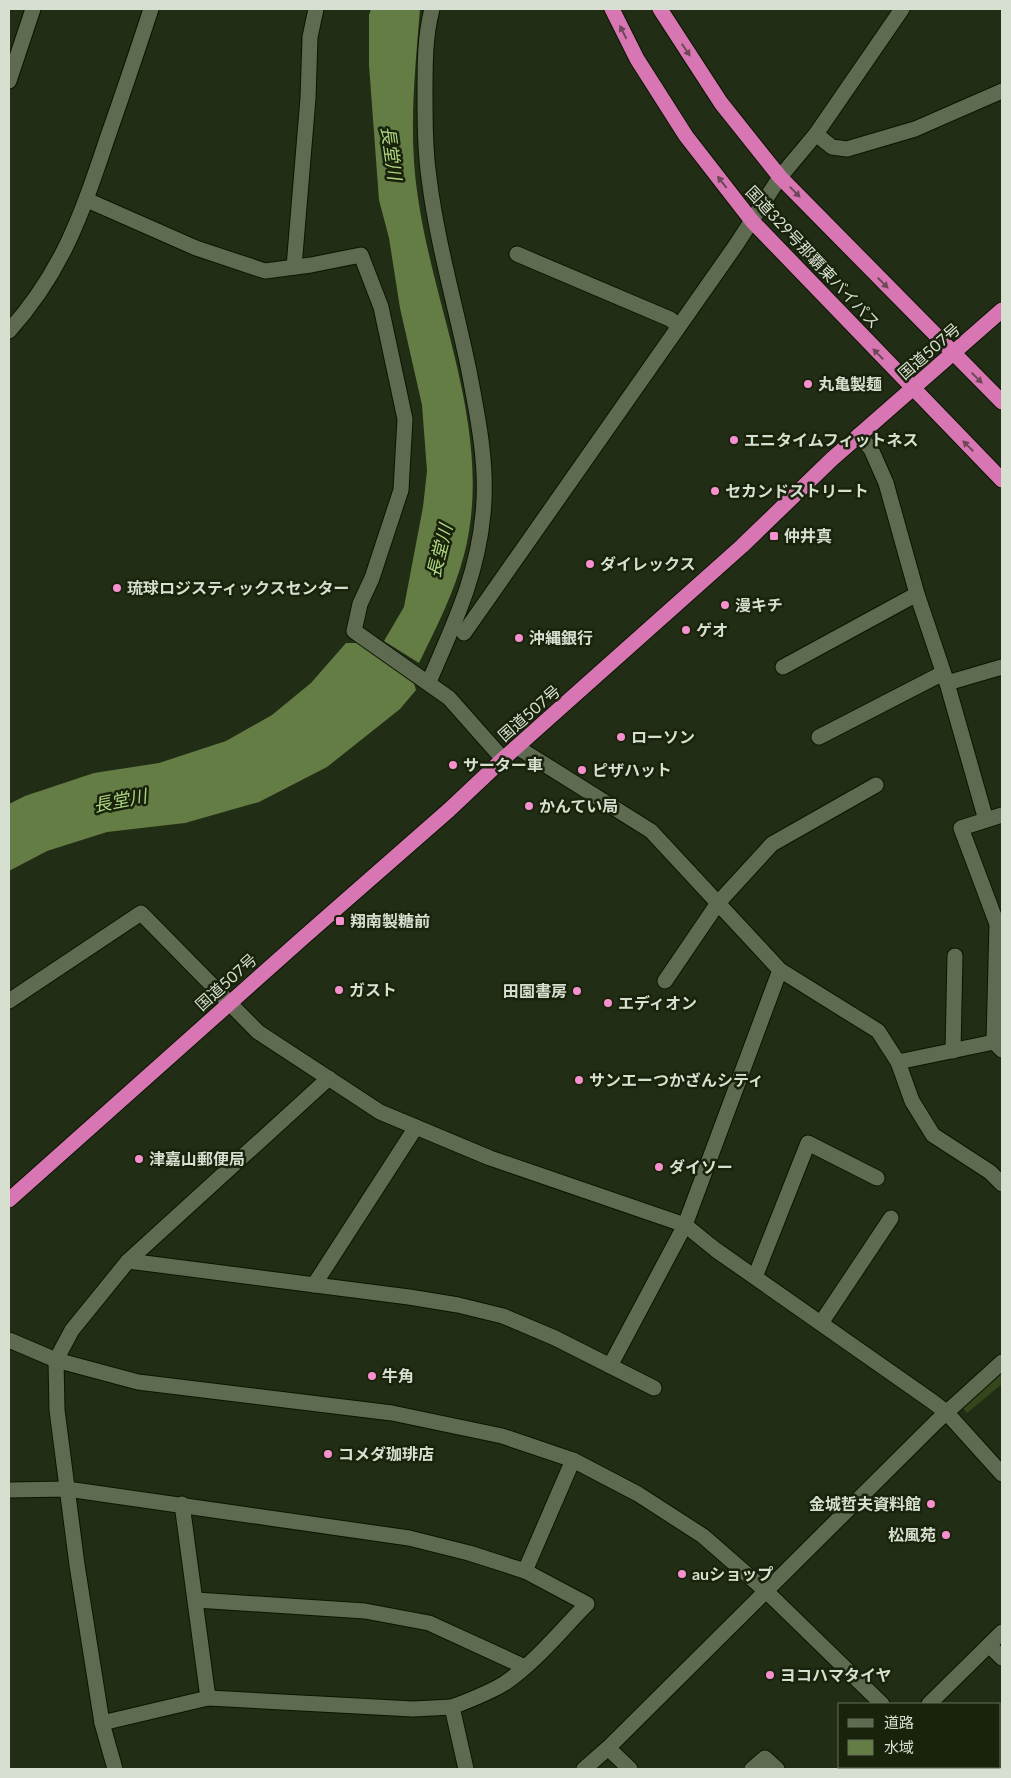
<svg xmlns="http://www.w3.org/2000/svg" width="1011" height="1778" viewBox="0 0 1011 1778" font-family="Lato,'Noto Sans JP',sans-serif">
<style>
.green{fill:#34461b}
.water{fill:#647d45}
.lines{fill:none;stroke-linecap:round;stroke-linejoin:round}
.minor-casing{stroke:#0b1501;stroke-width:17}
.highway-casing{stroke:#0b1501;stroke-width:17}
.minor{stroke:#5f6b51;stroke-width:15}
.highway{stroke:#d776b2;stroke-width:15}
.oneway{fill:#6e4857}
.poi-dot{fill:#f790ce;stroke:#19230c;stroke-width:2}
.labels{text-anchor:middle;stroke-width:5;stroke-linejoin:round;paint-order:stroke}
.street-label{font-size:16px;fill:#d7dfd0;stroke:#19230c}
.poi-label{font-size:16px;font-weight:bold;fill:#d7dfd0;stroke:#19230c;text-anchor:start}
.water-label{font-size:18px;font-style:italic;fill:#afd582;stroke:#19230c}
</style>
<rect width="100%" height="100%" fill="#222d15"/>
<polygon class="green" points="1002,1369 1002,1384 967,1413 962,1407"/>
<g class="water">
<path d="M371,9H420C415,72 408,135 418,198C435,315 495,435 464,555C454,593 436,628 419,663L384,641L404,607L423,507L427,471L422,405L400,308L389,238L379,200L369,65V15Z"/>
<polygon points="346,643 357,643 413,680 416,690 400,709 327,767 259,802 185,823 107,832 47,851 9,871 9,804 25,796 94,773 159,763 226,741 272,715 311,683"/>
</g>
<g class="lines">
<g class="minor-casing">
<g id="minor">
<polyline points="9,81 33,9"/>
<polyline points="816,134 832,147 847,149 915,129 1002,91"/>
<polyline points="87,200 196,248 265,271 311,265 361,255 381,307 405,419 401,490 372,578 360,604 354,631 449,698 503,759"/>
<polyline points="517,254 670,319 679,326"/>
<polyline points="294,267 308,98 310,37 316,9"/>
<path d="M9,331C63,271 82,213 107,139C122,96 137,52 151,9"/>
<polyline points="859,435 871,449 886,483 917,594 947,683 986,820 1002,815"/>
<polyline points="464,633 736,245 780,177 816,134 902,9"/>
<polyline points="783,667 917,594"/>
<path d="M429,682C453,625 477,578 483,514C488,466 478,418 469,371C456,307 437,243 429,178C425,149 425,121 425,91C425,64 425,36 432,9"/>
<polyline points="947,683 1002,667"/>
<polyline points="819,737 943,673"/>
<polyline points="517,747 651,831 780,970 878,1031 898,1062 912,1101 933,1135 990,1172 1002,1184"/>
<polyline points="986,820 961,828 997,924 994,1042"/>
<polyline points="665,981 718,903 772,844 876,785"/>
<polyline points="9,1001 141,913 258,1032 380,1112 490,1158 685,1225 716,1250 933,1402 947,1413 1002,1474"/>
<polyline points="953,1051 955,956"/>
<polyline points="898,1062 994,1042 1002,1050"/>
<polyline points="128,1261 409,1297 458,1305 503,1316 555,1338 654,1388"/>
<polyline points="755,1277 808,1143 877,1178"/>
<polyline points="314,1285 416,1127"/>
<polyline points="821,1323 891,1218"/>
<polyline points="9,1340 56,1360 138,1382 392,1413 502,1436 573,1460 638,1494 703,1536 766,1591 608,1748 584,1769"/>
<polyline points="610,1366 685,1225 780,970"/>
<path d="M9,1490L67,1489L409,1538L469,1553L525,1571L587,1604C561,1630 536,1662 505,1683C489,1693 470,1700 452,1707L466,1769"/>
<polyline points="525,1571 573,1460"/>
<polyline points="196,1600 365,1611 429,1623 525,1667"/>
<polyline points="989,1645 1002,1658"/>
<polyline points="208,1698 413,1709 452,1707"/>
<polyline points="882,1704 766,1591 936,1422 1002,1362"/>
<polyline points="929,1704 1002,1632"/>
<polyline points="102,1723 208,1698 182,1504"/>
<polyline points="608,1748 630,1769"/>
<polyline points="946,1767 949,1769"/>
<polyline points="115,1769 102,1723 77,1565 57,1410 56,1360 72,1330 128,1261 329,1078"/>
<polyline points="752,1769 765,1758 777,1769"/>
</g>
</g>
<g class="highway-casing">
<g id="highway">
<polyline points="612,9 637,59 686,136 752,221 1002,480"/>
<polyline points="660,9 721,103 780,177 1002,402"/>
<polyline points="9,1200 304,937 449,810 503,759 742,546 832,459 1002,310"/>
</g>
</g>
<use href="#minor" class="minor"/>
<use href="#highway" class="highway"/>
</g>
<defs><path id="oneway-solid" d="M-6-.8H1V-3.2L6.5 0L1 3.2V.8H-6Z" transform="scale(1.25)"/></defs>
<g class="oneway">
<use href="#oneway-solid" transform="translate(623 32) rotate(-117)"/>
<use href="#oneway-solid" transform="translate(686 50) rotate(56)"/>
<use href="#oneway-solid" transform="translate(722 182) rotate(-128)"/>
<use href="#oneway-solid" transform="translate(795 192) rotate(46)"/>
<use href="#oneway-solid" transform="translate(883 283) rotate(45)"/>
<use href="#oneway-solid" transform="translate(878 354) rotate(-134)"/>
<use href="#oneway-solid" transform="translate(977 378) rotate(44)"/>
<use href="#oneway-solid" transform="translate(968 446) rotate(-135)"/>
</g>
<g class="poi-dot">
<circle cx="808" cy="384" r="5"/>
<circle cx="734" cy="440" r="5"/>
<circle cx="715" cy="491" r="5"/>
<rect x="769" y="531" width="10" height="10" rx="2.5"/>
<circle cx="590" cy="564" r="5"/>
<circle cx="117" cy="588" r="5"/>
<circle cx="725" cy="605" r="5"/>
<circle cx="686" cy="630" r="5"/>
<circle cx="519" cy="638" r="5"/>
<circle cx="621" cy="737" r="5"/>
<circle cx="453" cy="765" r="5"/>
<circle cx="582" cy="770" r="5"/>
<circle cx="529" cy="806" r="5"/>
<rect x="335" y="916" width="10" height="10" rx="2.5"/>
<circle cx="339" cy="990" r="5"/>
<circle cx="577" cy="991" r="5"/>
<circle cx="608" cy="1003" r="5"/>
<circle cx="579" cy="1080" r="5"/>
<circle cx="139" cy="1159" r="5"/>
<circle cx="659" cy="1167" r="5"/>
<circle cx="372" cy="1376" r="5"/>
<circle cx="328" cy="1454" r="5"/>
<circle cx="931" cy="1504" r="5"/>
<circle cx="946" cy="1535" r="5"/>
<circle cx="682" cy="1574" r="5"/>
<circle cx="770" cy="1675" r="5"/>
</g>
<g class="labels">
<g class="street-label">
<text transform="translate(813 257) rotate(47)" y="6">国道329号那覇東バイパス</text>
<text transform="translate(929 351) rotate(-41)" y="6">国道507号</text>
<text transform="translate(529 713) rotate(-41)" y="6">国道507号</text>
<text transform="translate(226 982) rotate(-42)" y="6">国道507号</text>
</g>
<g class="poi-label">
<text x="818" y="390">丸亀製麺</text>
<text x="744" y="446">エニタイムフィットネス</text>
<text x="725" y="497">セカンドストリート</text>
<text x="784" y="542">仲井真</text>
<text x="600" y="570">ダイレックス</text>
<text x="127" y="594">琉球ロジスティックスセンター</text>
<text x="735" y="611">漫キチ</text>
<text x="696" y="636">ゲオ</text>
<text x="529" y="644">沖縄銀行</text>
<text x="631" y="743">ローソン</text>
<text x="463" y="771">サーター車</text>
<text x="592" y="776">ピザハット</text>
<text x="539" y="812">かんてい局</text>
<text x="350" y="927">翔南製糖前</text>
<text x="349" y="996">ガスト</text>
<text x="567" y="997" text-anchor="end">田園書房</text>
<text x="618" y="1009">エディオン</text>
<text x="589" y="1086">サンエーつかざんシティ</text>
<text x="149" y="1165">津嘉山郵便局</text>
<text x="669" y="1173">ダイソー</text>
<text x="382" y="1382">牛角</text>
<text x="338" y="1460">コメダ珈琲店</text>
<text x="921" y="1510" text-anchor="end">金城哲夫資料館</text>
<text x="936" y="1541" text-anchor="end">松風苑</text>
<text x="692" y="1580">auショップ</text>
<text x="780" y="1681">ヨコハマタイヤ</text>
</g>
<g class="water-label">
<text transform="translate(391 153) rotate(82)" y="6">長堂川</text>
<text transform="translate(440 551) rotate(-76)" y="6">長堂川</text>
<text transform="translate(120 801) rotate(-11)" y="6">長堂川</text>
</g>
</g>
<rect width="1011" height="1778" fill="none" stroke="#d7dfd0" stroke-width="20"/>
<rect x="838" y="1703" width="162" height="65" fill="#19230c" stroke="#656e5a"/>
<rect x="848" y="1719" width="25" height="8" fill="#5f6b51" stroke="#656e5a"/>
<text x="884" y="1728" font-size="15" fill="#d7dfd0">道路</text>
<rect x="848" y="1740" width="25" height="15" fill="#647d45" stroke="#656e5a"/>
<text x="884" y="1753" font-size="15" fill="#d7dfd0">水域</text>
</svg>
